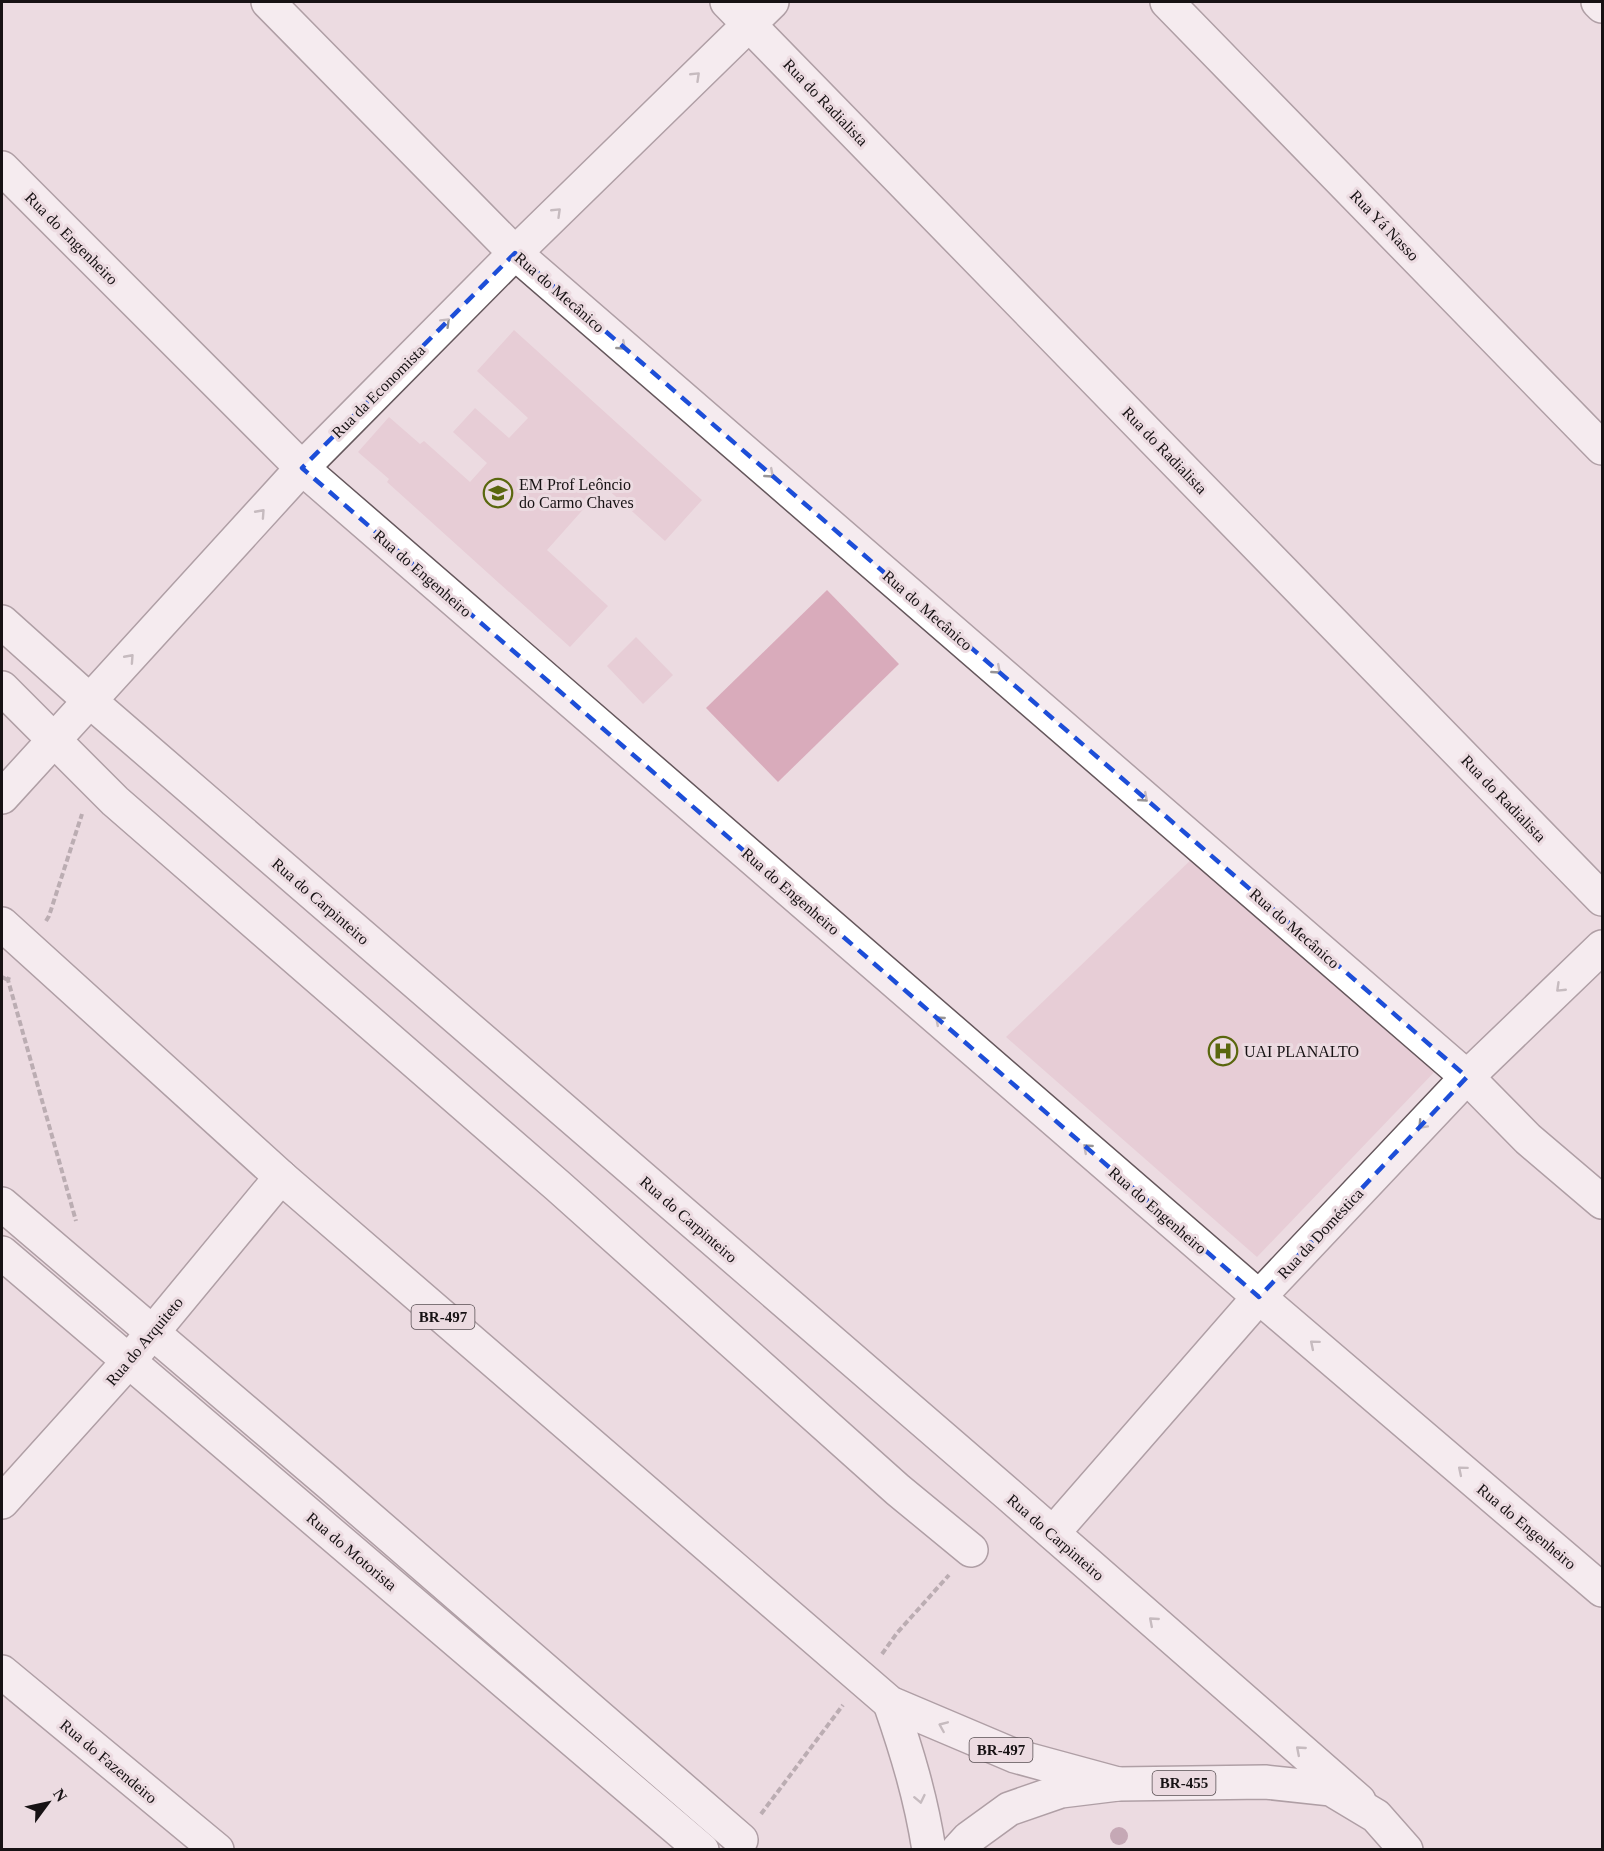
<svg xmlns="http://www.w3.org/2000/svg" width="1604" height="1851" viewBox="0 0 1604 1851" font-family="Georgia,serif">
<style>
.built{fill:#e7cdd6}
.green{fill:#d9abbb}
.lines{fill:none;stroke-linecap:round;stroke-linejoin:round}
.street-casing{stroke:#65575c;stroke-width:36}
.primary-casing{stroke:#65575c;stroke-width:36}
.path{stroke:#7f7579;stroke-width:4;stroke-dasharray:6 3;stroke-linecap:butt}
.street{stroke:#fff;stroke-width:33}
.primary{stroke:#fff;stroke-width:33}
.tree{fill:#956a7e}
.oneway{stroke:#979495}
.marked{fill:none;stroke:#1d4ed8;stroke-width:4.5;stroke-dasharray:12 8;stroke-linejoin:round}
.labels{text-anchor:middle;stroke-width:6;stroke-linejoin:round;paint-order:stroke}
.shield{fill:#ecdbe1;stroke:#574e52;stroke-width:1.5}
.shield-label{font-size:15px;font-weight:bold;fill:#171214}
.street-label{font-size:16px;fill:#171214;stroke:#ecdbe1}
.poi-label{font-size:16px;fill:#171214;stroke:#ecdbe1;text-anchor:start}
</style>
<rect width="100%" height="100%" fill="#ecdbe1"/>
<g class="built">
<polygon points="514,330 702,500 665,541 604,486 547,550 608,606 570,647 387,482 389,479 358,452 389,417 420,444 424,441 470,482 487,463 453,432 475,408 509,438 528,418 477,371"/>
<polygon points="636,637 673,675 643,704 607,666"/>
<polygon points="1196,855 1441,1065 1257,1257 1006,1037"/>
</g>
<polygon class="green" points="827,590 899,664 778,782 706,708"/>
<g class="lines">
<g class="street-casing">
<g id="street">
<polyline points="268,2 515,253 1467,1077 1528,1139 1602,1202"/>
<polyline points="727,2 1602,899"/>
<polyline points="1167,2 1602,448"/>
<polyline points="1598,2 1602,6"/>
<polyline points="2,168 302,468 1259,1297 1602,1590"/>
<polyline points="2,622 90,701 1009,1495 1359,1801"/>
<polyline points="2,688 115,801 558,1186 898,1490 971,1550"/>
<polyline points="2,797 302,468 515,253 772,2"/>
<polyline points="2,1204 329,1483 741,1840"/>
<polyline points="2,1253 702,1850"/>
<polyline points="2,1502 128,1362 281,1177"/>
<polyline points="1053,1533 1259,1297 1467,1077 1602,947"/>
<polyline points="2,1672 217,1850"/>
</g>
</g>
<g class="primary-casing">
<g id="primary">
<polyline points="2,924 281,1177 890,1703 1015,1756 1118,1784"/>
<path d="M890,1703C907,1752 921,1798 929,1850"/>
<polyline points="958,1850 969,1838 1009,1809 1061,1791 1118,1784 1265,1782 1331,1789 1376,1816 1406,1850"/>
</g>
</g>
<g class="path">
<polyline points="46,921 49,916 82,814"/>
<polyline points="2,977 8,980"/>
<polyline points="9,977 8,980 76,1221"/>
<polyline points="882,1654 897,1633 949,1575"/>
<polyline points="761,1814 843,1705"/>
</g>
<use href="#street" class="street"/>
<use href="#primary" class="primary"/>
</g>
<circle class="tree" cx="1119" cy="1836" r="9"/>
<defs><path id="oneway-chevron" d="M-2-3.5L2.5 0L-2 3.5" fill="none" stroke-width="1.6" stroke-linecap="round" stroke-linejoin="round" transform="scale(1.5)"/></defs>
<g class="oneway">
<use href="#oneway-chevron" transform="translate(696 76) rotate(-44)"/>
<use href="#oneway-chevron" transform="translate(557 212) rotate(-44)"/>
<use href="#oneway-chevron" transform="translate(446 322) rotate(-45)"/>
<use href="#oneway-chevron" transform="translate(622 346) rotate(41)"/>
<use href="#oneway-chevron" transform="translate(770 474) rotate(41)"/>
<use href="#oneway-chevron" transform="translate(261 513) rotate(-48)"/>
<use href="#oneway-chevron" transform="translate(130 658) rotate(-48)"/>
<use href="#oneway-chevron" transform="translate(997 670) rotate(41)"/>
<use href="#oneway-chevron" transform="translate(1144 798) rotate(41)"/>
<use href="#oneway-chevron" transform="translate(1560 988) rotate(136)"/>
<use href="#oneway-chevron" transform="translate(939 1020) rotate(-139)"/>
<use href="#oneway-chevron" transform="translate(1422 1125) rotate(133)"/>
<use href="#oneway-chevron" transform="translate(1087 1148) rotate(-139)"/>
<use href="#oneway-chevron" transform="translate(1314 1344) rotate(-140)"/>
<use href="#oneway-chevron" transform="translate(1462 1470) rotate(-140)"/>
<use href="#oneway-chevron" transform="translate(1153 1621) rotate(-139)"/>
<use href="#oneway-chevron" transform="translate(943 1726) rotate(-157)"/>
<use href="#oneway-chevron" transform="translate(1300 1750) rotate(-139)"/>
<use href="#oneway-chevron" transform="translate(920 1799) rotate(78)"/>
</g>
<path d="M0 0H1604V1851H0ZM515,253L1467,1077L1259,1297L302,468Z" fill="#ecdbe1" fill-opacity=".55" fill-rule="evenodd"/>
<path class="marked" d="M515,253L1467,1077L1259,1297L302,468Z"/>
<defs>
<g id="school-ring" transform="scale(1.5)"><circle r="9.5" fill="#ecdbe1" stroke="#5a670e" stroke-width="1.5"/><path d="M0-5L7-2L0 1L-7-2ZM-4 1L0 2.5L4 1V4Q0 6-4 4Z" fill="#5a670e"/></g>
<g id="hospital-ring" transform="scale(1.5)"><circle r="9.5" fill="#ecdbe1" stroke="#5a670e" stroke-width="1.5"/><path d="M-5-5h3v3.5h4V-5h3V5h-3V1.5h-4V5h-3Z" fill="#5a670e"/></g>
</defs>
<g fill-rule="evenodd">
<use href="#school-ring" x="498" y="493"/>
<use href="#hospital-ring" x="1223" y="1051"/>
</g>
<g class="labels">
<g class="shield">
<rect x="411.5" y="1305" width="63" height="24" rx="4.5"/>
<rect x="969.5" y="1738" width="63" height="24" rx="4.5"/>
<rect x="1152.5" y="1771" width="63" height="24" rx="4.5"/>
</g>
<g class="shield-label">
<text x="443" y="1322">BR-497</text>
<text x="1001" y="1755">BR-497</text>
<text x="1184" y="1788">BR-455</text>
</g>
<g class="street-label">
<text transform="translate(826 102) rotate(46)" y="6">Rua do Radialista</text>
<text transform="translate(1385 225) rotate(46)" y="6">Rua Yá Nasso</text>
<text transform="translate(72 238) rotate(45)" y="6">Rua do Engenheiro</text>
<text transform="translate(560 292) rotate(41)" y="6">Rua do Mecânico</text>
<text transform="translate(378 391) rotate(-45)" y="6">Rua da Economista</text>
<text transform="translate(1165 450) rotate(46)" y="6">Rua do Radialista</text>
<text transform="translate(423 573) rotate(41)" y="6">Rua do Engenheiro</text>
<text transform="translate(928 610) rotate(41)" y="6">Rua do Mecânico</text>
<text transform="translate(1504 798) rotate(46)" y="6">Rua do Radialista</text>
<text transform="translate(791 891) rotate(41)" y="6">Rua do Engenheiro</text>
<text transform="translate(321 901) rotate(41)" y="6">Rua do Carpinteiro</text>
<text transform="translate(1295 928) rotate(41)" y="6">Rua do Mecânico</text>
<text transform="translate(1158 1210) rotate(41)" y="6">Rua do Engenheiro</text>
<text transform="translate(689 1219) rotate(41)" y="6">Rua do Carpinteiro</text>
<text transform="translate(1320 1233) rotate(-47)" y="6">Rua da Doméstica</text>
<text transform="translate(144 1341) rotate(-50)" y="6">Rua do Arquiteto</text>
<text transform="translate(1527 1526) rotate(40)" y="6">Rua do Engenheiro</text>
<text transform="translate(1056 1537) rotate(41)" y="6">Rua do Carpinteiro</text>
<text transform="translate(352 1551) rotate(40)" y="6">Rua do Motorista</text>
<text transform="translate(109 1761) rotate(40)" y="6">Rua do Fazendeiro</text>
</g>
<g class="poi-label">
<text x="519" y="490">EM Prof Leôncio<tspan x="519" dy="18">do Carmo Chaves</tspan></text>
<text x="1244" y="1057">UAI PLANALTO</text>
</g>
</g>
<rect width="1604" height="1851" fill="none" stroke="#171214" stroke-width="6"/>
<g transform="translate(48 1803) rotate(57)" stroke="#ecdbe1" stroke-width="4.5" paint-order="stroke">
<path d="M0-4.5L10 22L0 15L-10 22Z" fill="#171214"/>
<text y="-9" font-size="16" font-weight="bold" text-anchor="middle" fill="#171214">N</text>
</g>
</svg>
